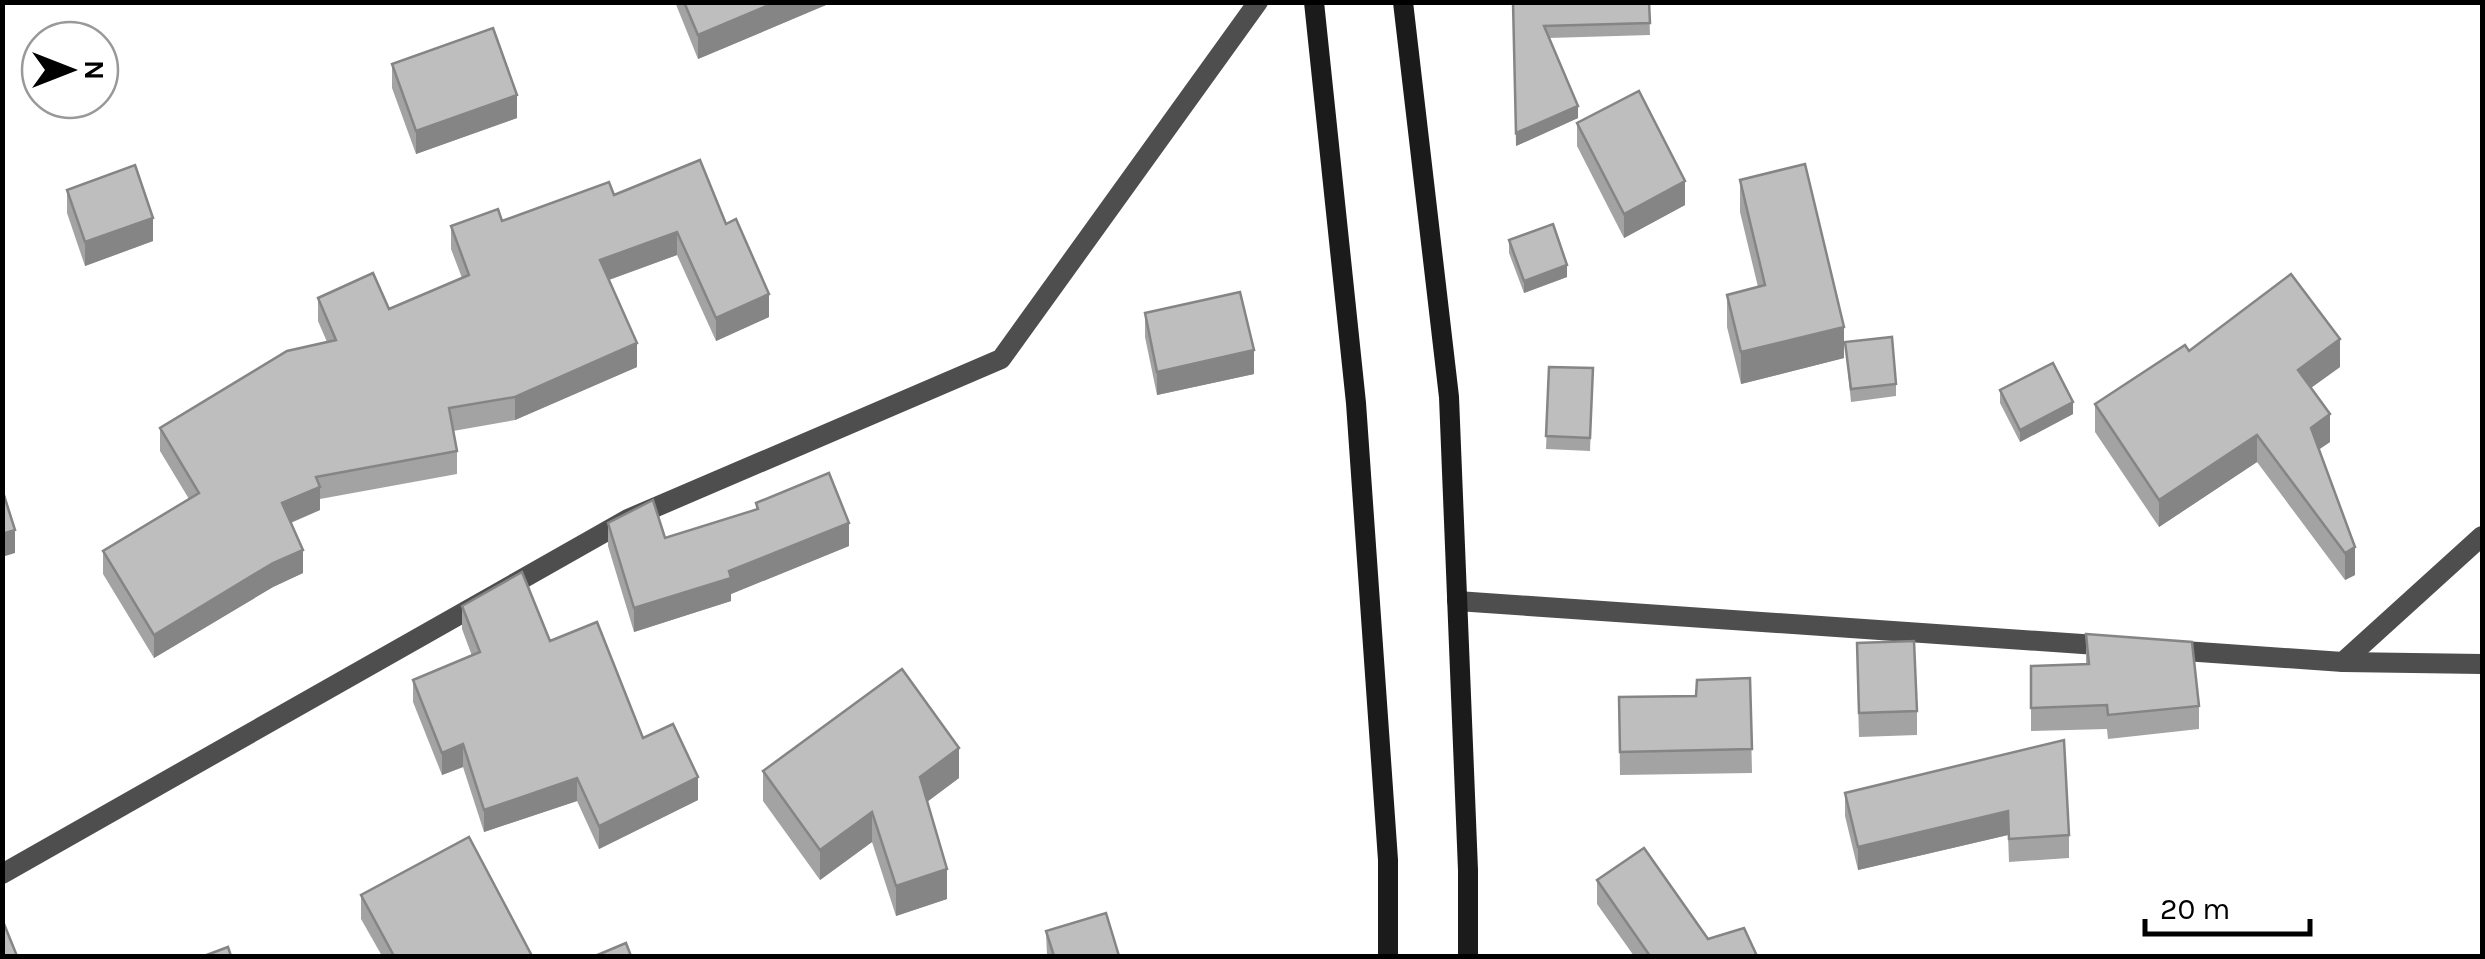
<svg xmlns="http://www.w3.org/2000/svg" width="2485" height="959" viewBox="0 0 2485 959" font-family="Karla,sans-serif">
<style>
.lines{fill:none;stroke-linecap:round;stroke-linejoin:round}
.minor{stroke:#4e4e4e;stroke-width:20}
.secondary{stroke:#1b1b1b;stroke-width:20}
.wall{fill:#a3a3a3}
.shaded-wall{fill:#858585}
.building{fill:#bebebe;stroke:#858585;stroke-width:2.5}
</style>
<rect width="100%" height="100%" fill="#fff"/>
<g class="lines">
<g class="minor">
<polyline points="1457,601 2111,646"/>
<polyline points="2170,650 2343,662 2482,664"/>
<polyline points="2343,662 2482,536"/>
<polyline points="2,874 628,519 1001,359 1258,2"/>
</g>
<g class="secondary">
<polyline points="1314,2 1356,403 1388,860 1388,956"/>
<polyline points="1403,2 1449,397 1468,870 1468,956"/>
</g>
</g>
<g class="wall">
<polygon points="675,2 833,2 698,59"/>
<polygon points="1513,2 1649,2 1650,35 1549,38 1578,118 1516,146"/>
<polygon points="392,64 517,118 416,154 392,88"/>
<polygon points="1577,123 1685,205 1624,238 1577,146"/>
<polygon points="1740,180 1844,358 1741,384 1727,327 1727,295 1758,287 1740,212"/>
<polygon points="67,190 153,241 85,266 67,213"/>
<polygon points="614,195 726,224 769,317 716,341 677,255 609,280 637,367 515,420 453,431 457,451 457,474 320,499 320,510 291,523 303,573 273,587 154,658 103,574 103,551 189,499 160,451 160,428 327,342 318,321 318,298 389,309 462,278 451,249 451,226 502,221"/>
<polygon points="1509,240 1567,277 1524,293 1509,253"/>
<polygon points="1145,313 1254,374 1157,395 1145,337"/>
<polygon points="1845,342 1896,384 1896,396 1851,402"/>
<polygon points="2189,351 2340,367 2311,388 2330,442 2319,449 2355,575 2345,580 2257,462 2159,527 2095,432 2095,404"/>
<polygon points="1549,367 1593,368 1590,451 1546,449"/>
<polygon points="2000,390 2073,414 2020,442 2000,403"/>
<polygon points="756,503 849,546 731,594 731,601 634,632 608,546 608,523 665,538 756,510"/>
<polygon points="462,606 550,641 643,738 698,800 599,849 577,801 484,832 463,767 442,775 413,702 413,680 472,656 462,629"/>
<polygon points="2086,634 2199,706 2199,729 2108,739 2107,729 2031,731 2031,666 2086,664"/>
<polygon points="1857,666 1917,711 1917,735 1859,737"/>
<polygon points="1750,678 1752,773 1620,775 1619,697 1696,696"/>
<polygon points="763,771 959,778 927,802 947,899 896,916 872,842 820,880 763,801"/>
<polygon points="1845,793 2069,835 2069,858 2009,862 2008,835 1858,870 1845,816"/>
<polygon points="1597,880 1708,939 1757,956 1634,956 1597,904"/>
<polygon points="361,895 532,956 382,956 361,919"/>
<polygon points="1046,931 1119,956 1047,956"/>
</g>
<g class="shaded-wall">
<polygon points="776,2 833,2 698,59 698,35"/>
<polygon points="517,95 517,118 416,154 416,131"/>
<polygon points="1578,106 1578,118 1516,146 1516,133"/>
<polygon points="1685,181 1685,205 1624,238 1624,214"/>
<polygon points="153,218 153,241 85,266 85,242"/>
<polygon points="677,232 677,255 600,283 600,260"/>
<polygon points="1567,265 1567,277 1524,293 1524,281"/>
<polygon points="769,294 769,317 716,341 716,318"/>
<polygon points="1844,327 1844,358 1741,384 1741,352"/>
<polygon points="2340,339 2340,367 2298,397 2298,370"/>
<polygon points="637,343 637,367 515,420 515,397"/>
<polygon points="1254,350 1254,374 1157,395 1157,372"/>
<polygon points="2073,402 2073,414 2020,442 2020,430"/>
<polygon points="2330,414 2330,442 2311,455 2311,428"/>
<polygon points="2257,435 2257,462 2159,527 2159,500"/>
<polygon points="320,487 320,510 282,526 282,503"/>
<polygon points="849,523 849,546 731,594 731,601 634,632 634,608"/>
<polygon points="15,530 15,553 2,557 2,534"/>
<polygon points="2355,547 2355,575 2345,580 2345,553"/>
<polygon points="303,550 303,573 273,587 154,658 154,635 273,563"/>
<polygon points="463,744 463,767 442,775 442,753"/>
<polygon points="959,748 959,778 920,807 920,777"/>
<polygon points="698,777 698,800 599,849 599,826"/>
<polygon points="577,778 577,801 484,832 484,810"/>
<polygon points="2008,811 2008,835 1858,870 1858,847"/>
<polygon points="872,812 872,842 820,880 820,850"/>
<polygon points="947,869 947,899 896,916 896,886"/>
</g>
<g class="building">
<polygon points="684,2 776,2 698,35"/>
<polygon points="1513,2 1649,2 1650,23 1544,26 1578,106 1516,133"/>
<polygon points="493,28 517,95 416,131 392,64"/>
<polygon points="1639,91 1685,181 1624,214 1577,123"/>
<polygon points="700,160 726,224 736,219 769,294 716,318 677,232 600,260 637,343 515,397 449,408 457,451 316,477 320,487 282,503 303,550 273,563 154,635 103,551 199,493 160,428 287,351 336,340 318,298 373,273 389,309 469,275 451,226 498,209 502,221 609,182 614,195"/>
<polygon points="1805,164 1844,327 1741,352 1727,295 1765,285 1740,180"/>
<polygon points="135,165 153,218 85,242 67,190"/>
<polygon points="1553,224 1567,265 1524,281 1509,240"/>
<polygon points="2291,274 2340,339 2298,370 2330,414 2311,428 2355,547 2345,553 2257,435 2159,500 2095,404 2185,345 2189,351"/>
<polygon points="1240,292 1254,350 1157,372 1145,313"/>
<polygon points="1892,337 1896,384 1851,389 1845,342"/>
<polygon points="2053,363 2073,402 2020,430 2000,390"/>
<polygon points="1549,367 1593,368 1590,438 1546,436"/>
<polygon points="829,473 849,523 729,571 731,578 634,608 608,523 653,500 665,538 758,509 756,503"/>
<polygon points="2,489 15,530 2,534"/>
<polygon points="522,572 550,641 597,622 643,738 673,724 698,777 599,826 577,778 484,810 463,744 442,753 413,680 480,652 462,606"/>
<polygon points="2086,634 2192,642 2199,706 2108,715 2107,705 2031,708 2031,666 2089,664"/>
<polygon points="1914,641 1917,711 1859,713 1857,643"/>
<polygon points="902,669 959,748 920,777 947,869 896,886 872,812 820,850 763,771"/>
<polygon points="1750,678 1752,749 1620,752 1619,697 1696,696 1697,680"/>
<polygon points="2064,740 2069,835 2009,839 2008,811 1858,847 1845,793"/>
<polygon points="469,837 532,956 394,956 361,895"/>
<polygon points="1644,848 1708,939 1744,928 1757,956 1650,956 1597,880"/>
<polygon points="1106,913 1119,956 1054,956 1046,931"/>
<polygon points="2,919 17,956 2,956"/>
<polygon points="626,943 631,956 595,956"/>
<polygon points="228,947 231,956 204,956"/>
</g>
<rect width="2485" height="959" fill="none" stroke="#000000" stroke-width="10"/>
<g transform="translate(70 70) rotate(90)"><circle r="48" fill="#ffffff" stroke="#999999" stroke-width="2.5"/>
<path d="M0-8L18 38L0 25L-18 38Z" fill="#000000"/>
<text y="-15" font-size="28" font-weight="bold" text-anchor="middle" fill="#000000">N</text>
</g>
<path d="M2145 919v15h165v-15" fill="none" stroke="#000000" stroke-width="5"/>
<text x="2160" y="919" font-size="30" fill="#000000" stroke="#ffffff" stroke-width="8" paint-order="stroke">20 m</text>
</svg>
